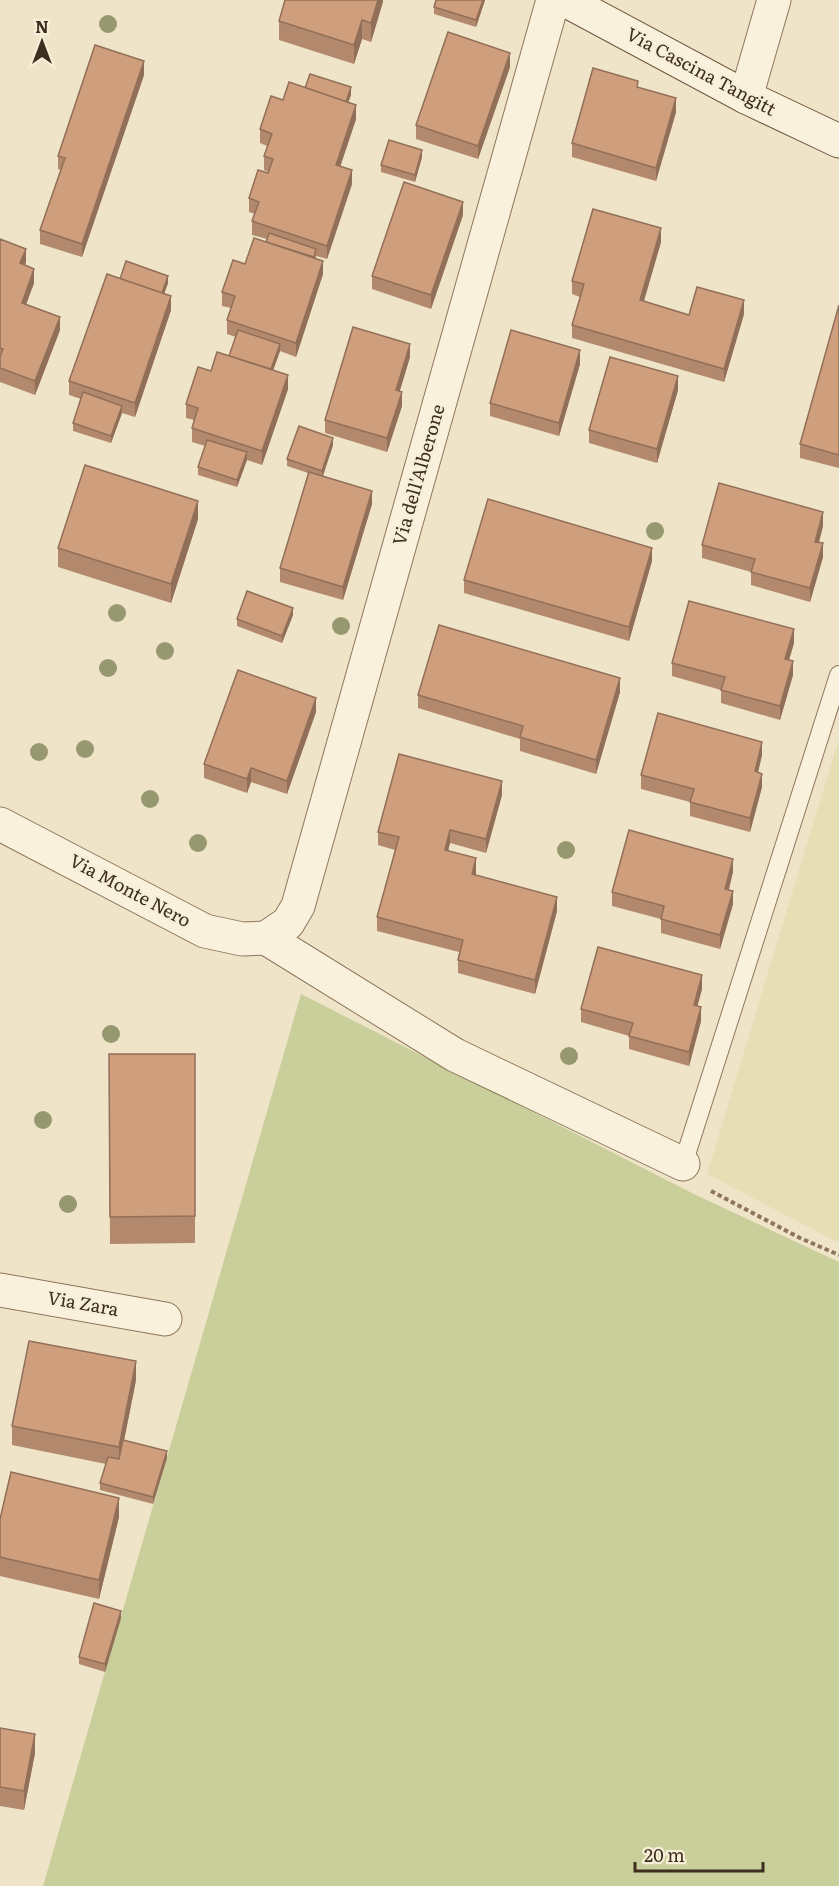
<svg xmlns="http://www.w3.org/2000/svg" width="839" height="1886" viewBox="0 0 839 1886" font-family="Literata,serif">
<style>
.farmland{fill:#e6deb5}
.green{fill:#c9cf9b}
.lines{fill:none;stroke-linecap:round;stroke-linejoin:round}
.lane-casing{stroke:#8d765c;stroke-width:20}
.street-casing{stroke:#8d765c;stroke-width:35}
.secondary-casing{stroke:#6f573f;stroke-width:35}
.path{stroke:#8d765c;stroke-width:4;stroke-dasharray:4.5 3;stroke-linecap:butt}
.lane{stroke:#faf1dc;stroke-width:18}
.street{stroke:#faf1dc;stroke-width:33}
.secondary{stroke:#faf1dc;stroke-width:33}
.tree{fill:#96986f}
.wall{fill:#b2896c}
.shaded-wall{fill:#916f58}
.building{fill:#cf9f7d;stroke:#916f58;stroke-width:1.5}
.labels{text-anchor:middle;stroke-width:4.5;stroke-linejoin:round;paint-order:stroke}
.street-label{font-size:18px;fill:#3d2e20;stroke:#f7eed8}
</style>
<rect width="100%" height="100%" fill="#f0e4c8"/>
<polygon class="farmland" points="839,738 839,1243 707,1174"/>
<polygon class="green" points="301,994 694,1194 839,1262 839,1886 43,1886"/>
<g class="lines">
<g class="lane-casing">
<polyline id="lane" points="683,1164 839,675"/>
</g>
<g class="street-casing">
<g id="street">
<polyline points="746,97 774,0"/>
<polyline points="0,824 205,931 242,939 266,938"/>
<polyline points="266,938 288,923 298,906 553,0"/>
<polyline points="266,938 455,1055 683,1164"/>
<polyline points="0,1290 165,1319"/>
</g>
</g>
<g class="secondary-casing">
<polyline id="secondary" points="565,0 746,97 839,141"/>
</g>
<polyline class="path" points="711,1191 800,1238 839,1255"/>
<use href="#lane" class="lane"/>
<use href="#street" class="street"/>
<use href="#secondary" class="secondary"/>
</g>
<g class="tree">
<circle cx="108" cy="24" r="9"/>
<circle cx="655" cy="531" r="9"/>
<circle cx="117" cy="613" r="9"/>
<circle cx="341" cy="626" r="9"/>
<circle cx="165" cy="651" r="9"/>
<circle cx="108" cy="668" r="9"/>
<circle cx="85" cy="749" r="9"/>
<circle cx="39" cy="752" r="9"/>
<circle cx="150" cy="799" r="9"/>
<circle cx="198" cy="843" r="9"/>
<circle cx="566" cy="850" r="9"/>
<circle cx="111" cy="1034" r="9"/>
<circle cx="569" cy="1056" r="9"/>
<circle cx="43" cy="1120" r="9"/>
<circle cx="68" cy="1204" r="9"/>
</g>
<g class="wall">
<polygon points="383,0 371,42 362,39 354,64 279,40 279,21"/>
<polygon points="485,0 476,27 434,14 434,7"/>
<polygon points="510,67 478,159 416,139 416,125"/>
<polygon points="144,75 82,257 40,244 40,230 61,170 58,169 58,156"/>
<polygon points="305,88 351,95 348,102 356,119 340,167 352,184 327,259 316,256 316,258 323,274 296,357 280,351 273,370 288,389 262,465 247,460 237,487 198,475 198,467 205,446 192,442 192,428 194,420 186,418 186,404 211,371 229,356 236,337 227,334 227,320 231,308 222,306 222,292 245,264 266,242 267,239 252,235 252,221 255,214 249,212 249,198 269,172 264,170 264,156 267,146 260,143 260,129 283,100"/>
<polygon points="638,88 676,112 656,181 572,157 572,143"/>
<polygon points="422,157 415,182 381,172 381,165"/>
<polygon points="463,215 431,309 372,289 372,276"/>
<polygon points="0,239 26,262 25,265 34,283 26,304 60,330 35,395 0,382"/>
<polygon points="661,242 644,301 689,315 744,314 724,382 572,338 572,325 580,297 572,294 572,281"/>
<polygon points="120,279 168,283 164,294 171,310 135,417 122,413 111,443 73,431 73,423 81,399 69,395 69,381"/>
<polygon points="839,305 839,468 800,458 800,444"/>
<polygon points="410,357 399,391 402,406 387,452 325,433 325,420"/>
<polygon points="580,364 559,436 490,416 490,403"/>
<polygon points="678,390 657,463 589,443 589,430"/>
<polygon points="333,445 323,476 372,504 343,600 280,582 280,568 308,473 287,466 287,459"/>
<polygon points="198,519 171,603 58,567 58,548"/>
<polygon points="823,526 819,543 823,557 810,602 751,585 751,572 702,558 702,545"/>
<polygon points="652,561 629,641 464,593 464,580"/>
<polygon points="293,615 282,643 237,626 237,619"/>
<polygon points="794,643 789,660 793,675 780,720 721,703 721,690 672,676 672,663"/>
<polygon points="620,692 596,774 520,751 520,739 418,708 418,695"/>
<polygon points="316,712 287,794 251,782 247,793 204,778 204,764"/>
<polygon points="762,755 758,772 762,787 750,832 690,816 690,802 641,789 641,775"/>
<polygon points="502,795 486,853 450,843 448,850 476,872 476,875 557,911 535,994 458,973 458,960 459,952 377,931 377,917 395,850 378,845 378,832"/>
<polygon points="733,872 729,890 733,904 720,949 661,933 661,919 612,906 612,892"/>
<polygon points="702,989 697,1006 701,1021 689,1066 629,1049 629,1036 581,1022 581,1009"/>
<polygon points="109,1054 195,1054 195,1243 110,1244"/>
<polygon points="136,1380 124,1440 167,1458 153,1504 100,1490 100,1483 106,1464 12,1445 12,1426"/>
<polygon points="119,1517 99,1599 0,1576 0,1519"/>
<polygon points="121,1618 105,1672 79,1664 79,1657"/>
<polygon points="0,1728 35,1753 24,1810 0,1806"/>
</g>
<g class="shaded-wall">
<polygon points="378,0 383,0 383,2 371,42 371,23"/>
<polygon points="483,0 485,0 476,27 476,20"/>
<polygon points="362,20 362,39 354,64 354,45"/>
<polygon points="510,53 510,67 478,159 478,146"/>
<polygon points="144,61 144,75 82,257 82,244"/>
<polygon points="351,87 351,95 344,114 344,107"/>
<polygon points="676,98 676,112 656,181 656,168"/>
<polygon points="356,105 356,119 336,179 336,165"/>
<polygon points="422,150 422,157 415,182 415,175"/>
<polygon points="352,170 352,184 327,259 327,246"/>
<polygon points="463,202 463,215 431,309 431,295"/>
<polygon points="661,228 661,242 640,314 640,300"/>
<polygon points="26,249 26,262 20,277 20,263"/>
<polygon points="323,261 323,274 296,357 296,343"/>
<polygon points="34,269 34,283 22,316 22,303"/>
<polygon points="168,276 168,283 160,306 160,299"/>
<polygon points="171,296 171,310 135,417 135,403"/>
<polygon points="744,300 744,314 724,382 724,369"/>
<polygon points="60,317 60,330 35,395 35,381"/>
<polygon points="280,344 280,351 269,382 269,375"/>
<polygon points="410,344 410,357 396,404 396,390"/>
<polygon points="580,350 580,364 559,436 559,423"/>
<polygon points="288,375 288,389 262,465 262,451"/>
<polygon points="678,376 678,390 657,463 657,449"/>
<polygon points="402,392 402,406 387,452 387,438"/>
<polygon points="122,406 122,413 111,443 111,436"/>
<polygon points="333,438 333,445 322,478 322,471"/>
<polygon points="247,452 247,460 237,487 237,480"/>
<polygon points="372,491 372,504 343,600 343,587"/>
<polygon points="198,501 198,519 171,603 171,584"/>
<polygon points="823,512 823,526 815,556 815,542"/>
<polygon points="823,543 823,557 810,602 810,588"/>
<polygon points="652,548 652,561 629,641 629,627"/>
<polygon points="293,608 293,615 282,643 282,636"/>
<polygon points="794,629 794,643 785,673 785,659"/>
<polygon points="793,661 793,675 780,720 780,706"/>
<polygon points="620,678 620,692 596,774 596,760"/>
<polygon points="316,698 316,712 287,794 287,781"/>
<polygon points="762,742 762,755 755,785 755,771"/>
<polygon points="251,768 251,782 247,793 247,779"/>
<polygon points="762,774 762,787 750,832 750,818"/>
<polygon points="502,781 502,795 486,853 486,839"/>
<polygon points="450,830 450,843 445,863 445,850"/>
<polygon points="476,858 476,872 472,888 472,874"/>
<polygon points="733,859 733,872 725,902 725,889"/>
<polygon points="733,891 733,904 720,949 720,935"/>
<polygon points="557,897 557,911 535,994 535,980"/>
<polygon points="702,975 702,989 694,1019 694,1005"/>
<polygon points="701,1007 701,1021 689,1066 689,1052"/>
<polygon points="136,1361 136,1380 119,1466 119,1447"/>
<polygon points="167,1451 167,1458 153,1504 153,1497"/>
<polygon points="119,1498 119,1517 99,1599 99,1580"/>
<polygon points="121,1611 121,1618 105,1672 105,1664"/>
<polygon points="35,1734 35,1753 24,1810 24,1791"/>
</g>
<g class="building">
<polygon points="285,0 378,0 371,23 362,20 354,45 279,21"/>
<polygon points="436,0 483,0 476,20 434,7"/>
<polygon points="448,32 510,53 478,146 416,125"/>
<polygon points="95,45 144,61 82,244 40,230 65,158 58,156"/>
<polygon points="593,68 638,81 637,87 676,98 656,168 572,143"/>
<polygon points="310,74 351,87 346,102 305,88"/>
<polygon points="289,82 356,105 336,165 352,170 327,246 252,221 259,202 249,198 258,170 268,173 273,159 264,156 272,134 260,129 271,96 283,100"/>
<polygon points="389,140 422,150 415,175 381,165"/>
<polygon points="404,182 463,202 431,295 372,276"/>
<polygon points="593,209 661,228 640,300 689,315 697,287 744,300 724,369 572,325 584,284 572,281"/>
<polygon points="269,233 316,249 314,257 266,242"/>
<polygon points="254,238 323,261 296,343 227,320 235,296 222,292 233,260 245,264"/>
<polygon points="0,239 26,249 20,263 34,269 22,303 60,317 35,381 0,368 0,357 3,349 0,348"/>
<polygon points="126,261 168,276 162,293 120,279"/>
<polygon points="107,274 171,296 135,403 69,381"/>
<polygon points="839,305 839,455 800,444"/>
<polygon points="353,327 410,344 396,390 402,392 387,438 325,420"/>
<polygon points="238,330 280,344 271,369 229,356"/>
<polygon points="511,330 580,350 559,423 490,403"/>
<polygon points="217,352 288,375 262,451 192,428 198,408 186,404 198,367 211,371"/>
<polygon points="610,357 678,376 657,449 589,430"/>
<polygon points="83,392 122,406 111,436 73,423"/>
<polygon points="299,426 333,438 322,471 287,459"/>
<polygon points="207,440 247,452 237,480 198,467"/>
<polygon points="85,465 198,501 171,584 58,548"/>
<polygon points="309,472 372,491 343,587 280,568"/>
<polygon points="719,483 823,512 815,542 823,543 810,588 751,572 755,559 702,545"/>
<polygon points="488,499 652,548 629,627 464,580"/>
<polygon points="247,591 293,608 282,636 237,619"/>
<polygon points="689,601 794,629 785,659 793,661 780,706 721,690 725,677 672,663"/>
<polygon points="439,625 620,678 596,760 520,737 523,726 418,695"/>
<polygon points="238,670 316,698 287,781 251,768 247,779 204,764"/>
<polygon points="658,713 762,742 755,771 762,774 750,818 690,802 694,789 641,775"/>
<polygon points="399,754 502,781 486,839 450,830 445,850 476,858 472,874 557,897 535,980 458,960 463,940 377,917 399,837 378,832"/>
<polygon points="629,830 733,859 725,889 733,891 720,935 661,919 664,906 612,892"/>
<polygon points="598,947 702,975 694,1005 701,1007 689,1052 629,1036 633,1023 581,1009"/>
<polygon points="109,1054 195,1054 195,1216 110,1217"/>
<polygon points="29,1341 136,1361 119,1447 12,1426"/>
<polygon points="123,1440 167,1451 153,1497 100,1483 108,1457 119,1459"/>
<polygon points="11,1472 119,1498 99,1580 0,1557 0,1519"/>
<polygon points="94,1603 121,1611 105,1664 79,1657"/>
<polygon points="0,1728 35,1734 24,1791 0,1787"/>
</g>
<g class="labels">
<g class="street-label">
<text transform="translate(701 72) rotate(28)" y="6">Via Cascina Tangitt</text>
<text transform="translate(419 475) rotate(-74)" y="6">Via dell'Alberone</text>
<text transform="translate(130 891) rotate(28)" y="6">Via Monte Nero</text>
<text transform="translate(83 1304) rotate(10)" y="6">Via Zara</text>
</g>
</g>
<g transform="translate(42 42)" stroke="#f7eed8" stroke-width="4.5" paint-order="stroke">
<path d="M0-4.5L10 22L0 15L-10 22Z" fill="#3d2e20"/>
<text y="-9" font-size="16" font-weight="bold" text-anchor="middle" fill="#3d2e20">N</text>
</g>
<path d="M635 1862v9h128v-9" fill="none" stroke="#3d2e20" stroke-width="3"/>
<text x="644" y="1862" font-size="18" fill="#3d2e20" stroke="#f7eed8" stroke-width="4.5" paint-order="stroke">20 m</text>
</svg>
